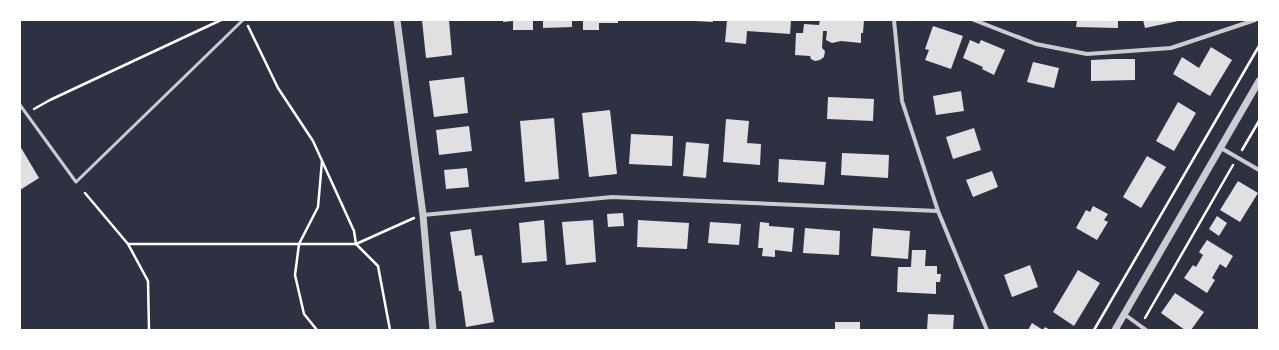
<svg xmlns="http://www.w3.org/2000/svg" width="1279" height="350" viewBox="0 0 1279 350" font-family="'Roboto Serif',serif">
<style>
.building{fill:#e0e0e3}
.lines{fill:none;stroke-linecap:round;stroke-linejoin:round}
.path{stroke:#fff;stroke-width:2.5}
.service{stroke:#caccd0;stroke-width:3}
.minor{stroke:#caccd0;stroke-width:4}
.tertiary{stroke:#caccd0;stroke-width:7}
</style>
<rect width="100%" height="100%" fill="#2d3142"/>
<g class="building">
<polygon points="422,20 449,20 452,55 426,58"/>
<polygon points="503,20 533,20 533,30 513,30 513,21 503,22"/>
<polygon points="543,20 572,20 572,27 543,28"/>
<polygon points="583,20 618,20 618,23 599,23 599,30 583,30"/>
<polygon points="695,20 713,20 713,22 695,21"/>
<polygon points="727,20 791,20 790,34 747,31 746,44 725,42"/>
<polygon points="820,20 864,20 863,33 861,33 861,43 841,41 832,43 826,40 827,31 823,31 822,48 825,51 824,57 820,60 815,61 811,59 810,56 795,55 796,33 803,33 804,24 819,25"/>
<polygon points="1077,20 1118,20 1118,28 1076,27"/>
<polygon points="1143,20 1178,20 1178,21 1145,28"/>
<polygon points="933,26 963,36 951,69 925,60 929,50 925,49"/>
<polygon points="970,40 979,44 981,40 1005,50 994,75 982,69 983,67 963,58"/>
<polygon points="1211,47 1232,60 1210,96 1173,74 1182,57 1199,68"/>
<polygon points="1113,59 1135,59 1135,80 1091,81 1091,60"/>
<polygon points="1033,62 1059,68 1054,88 1027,82"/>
<polygon points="464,77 468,113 434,117 429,81"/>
<polygon points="961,91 964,111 936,115 933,96"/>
<polygon points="828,97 874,99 873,121 827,119"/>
<polygon points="1178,102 1196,113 1174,151 1156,141"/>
<polygon points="610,110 617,174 589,177 582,113"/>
<polygon points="554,118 559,179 525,182 520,121"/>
<polygon points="726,119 749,121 747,143 761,144 760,165 723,162"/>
<polygon points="469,126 472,151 439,155 436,130"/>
<polygon points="974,128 981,150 953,159 946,137"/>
<polygon points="631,134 673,136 672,166 629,164"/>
<polygon points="686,142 709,144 706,178 683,176"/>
<polygon points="20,146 39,178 20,190"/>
<polygon points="842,153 889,155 888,178 841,175"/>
<polygon points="1147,156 1166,167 1141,208 1123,197"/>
<polygon points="779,159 826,162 824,185 778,182"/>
<polygon points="467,168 469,187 446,189 444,170"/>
<polygon points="992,171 998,187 973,197 966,180"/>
<polygon points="1238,181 1258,193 1240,222 1220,210"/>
<polygon points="1093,206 1108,214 1104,220 1108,222 1097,240 1076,228 1086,210 1090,212"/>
<polygon points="623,213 624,226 608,227 607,214"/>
<polygon points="1217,216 1227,223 1219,236 1209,229"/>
<polygon points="544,220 547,261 522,263 519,223"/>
<polygon points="593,220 596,262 566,265 562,222"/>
<polygon points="638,220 689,223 687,249 637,247"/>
<polygon points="710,222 741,224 739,245 708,243"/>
<polygon points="760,222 769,223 769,226 794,228 792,252 775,250 775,257 762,256 763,248 758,248"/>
<polygon points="805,228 840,231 839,255 803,253"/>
<polygon points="873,228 910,231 908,259 871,256"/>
<polygon points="471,229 475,256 482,255 494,322 466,327 461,291 459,291 450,232"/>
<polygon points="1207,240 1233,256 1226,268 1220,264 1212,278 1215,280 1207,293 1184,278 1193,265 1196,267 1203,255 1199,252"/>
<polygon points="912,250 926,250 925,266 937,266 937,274 941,274 940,282 936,282 936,294 897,292 898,267 911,267"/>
<polygon points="1030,265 1038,287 1012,297 1004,275"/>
<polygon points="1078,270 1100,283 1074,326 1053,312"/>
<polygon points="1175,293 1204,312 1191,330 1185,330 1161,313"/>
<polygon points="928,314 954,315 953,330 927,330"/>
<rect x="835" y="322" width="25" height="8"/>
<polygon points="1032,323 1043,330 1045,327 1050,330 1028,330"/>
</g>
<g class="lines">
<g class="path">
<polyline points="248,26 278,88 313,141 354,231 356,244 378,266 390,330"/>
<polyline points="34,109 50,100 221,20"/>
<polyline points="1242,150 1259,121"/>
<polyline points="85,193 128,244 148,281 149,330"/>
<polyline points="128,244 356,244 414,218"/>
<polyline points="1145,318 1233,165"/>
<polyline points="317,330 304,314 295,275 299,244 318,207 322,161"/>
<polyline points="1094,330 1259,46"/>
</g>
<polyline class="service" points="20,105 76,182 243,20"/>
<g class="minor">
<polyline points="894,20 902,101 938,211 987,330"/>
<polyline points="974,20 1036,44 1087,54 1171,48 1255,20"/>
<polyline points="1221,148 1259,170"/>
<polyline points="423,215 612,197 938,211"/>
<polyline points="1124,314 1146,330"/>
</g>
<g class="tertiary">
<polyline points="397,20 423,215 433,330"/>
<polyline points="1115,330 1259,81"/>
</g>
</g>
<rect width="1279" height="350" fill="none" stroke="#ffffff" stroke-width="42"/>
</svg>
